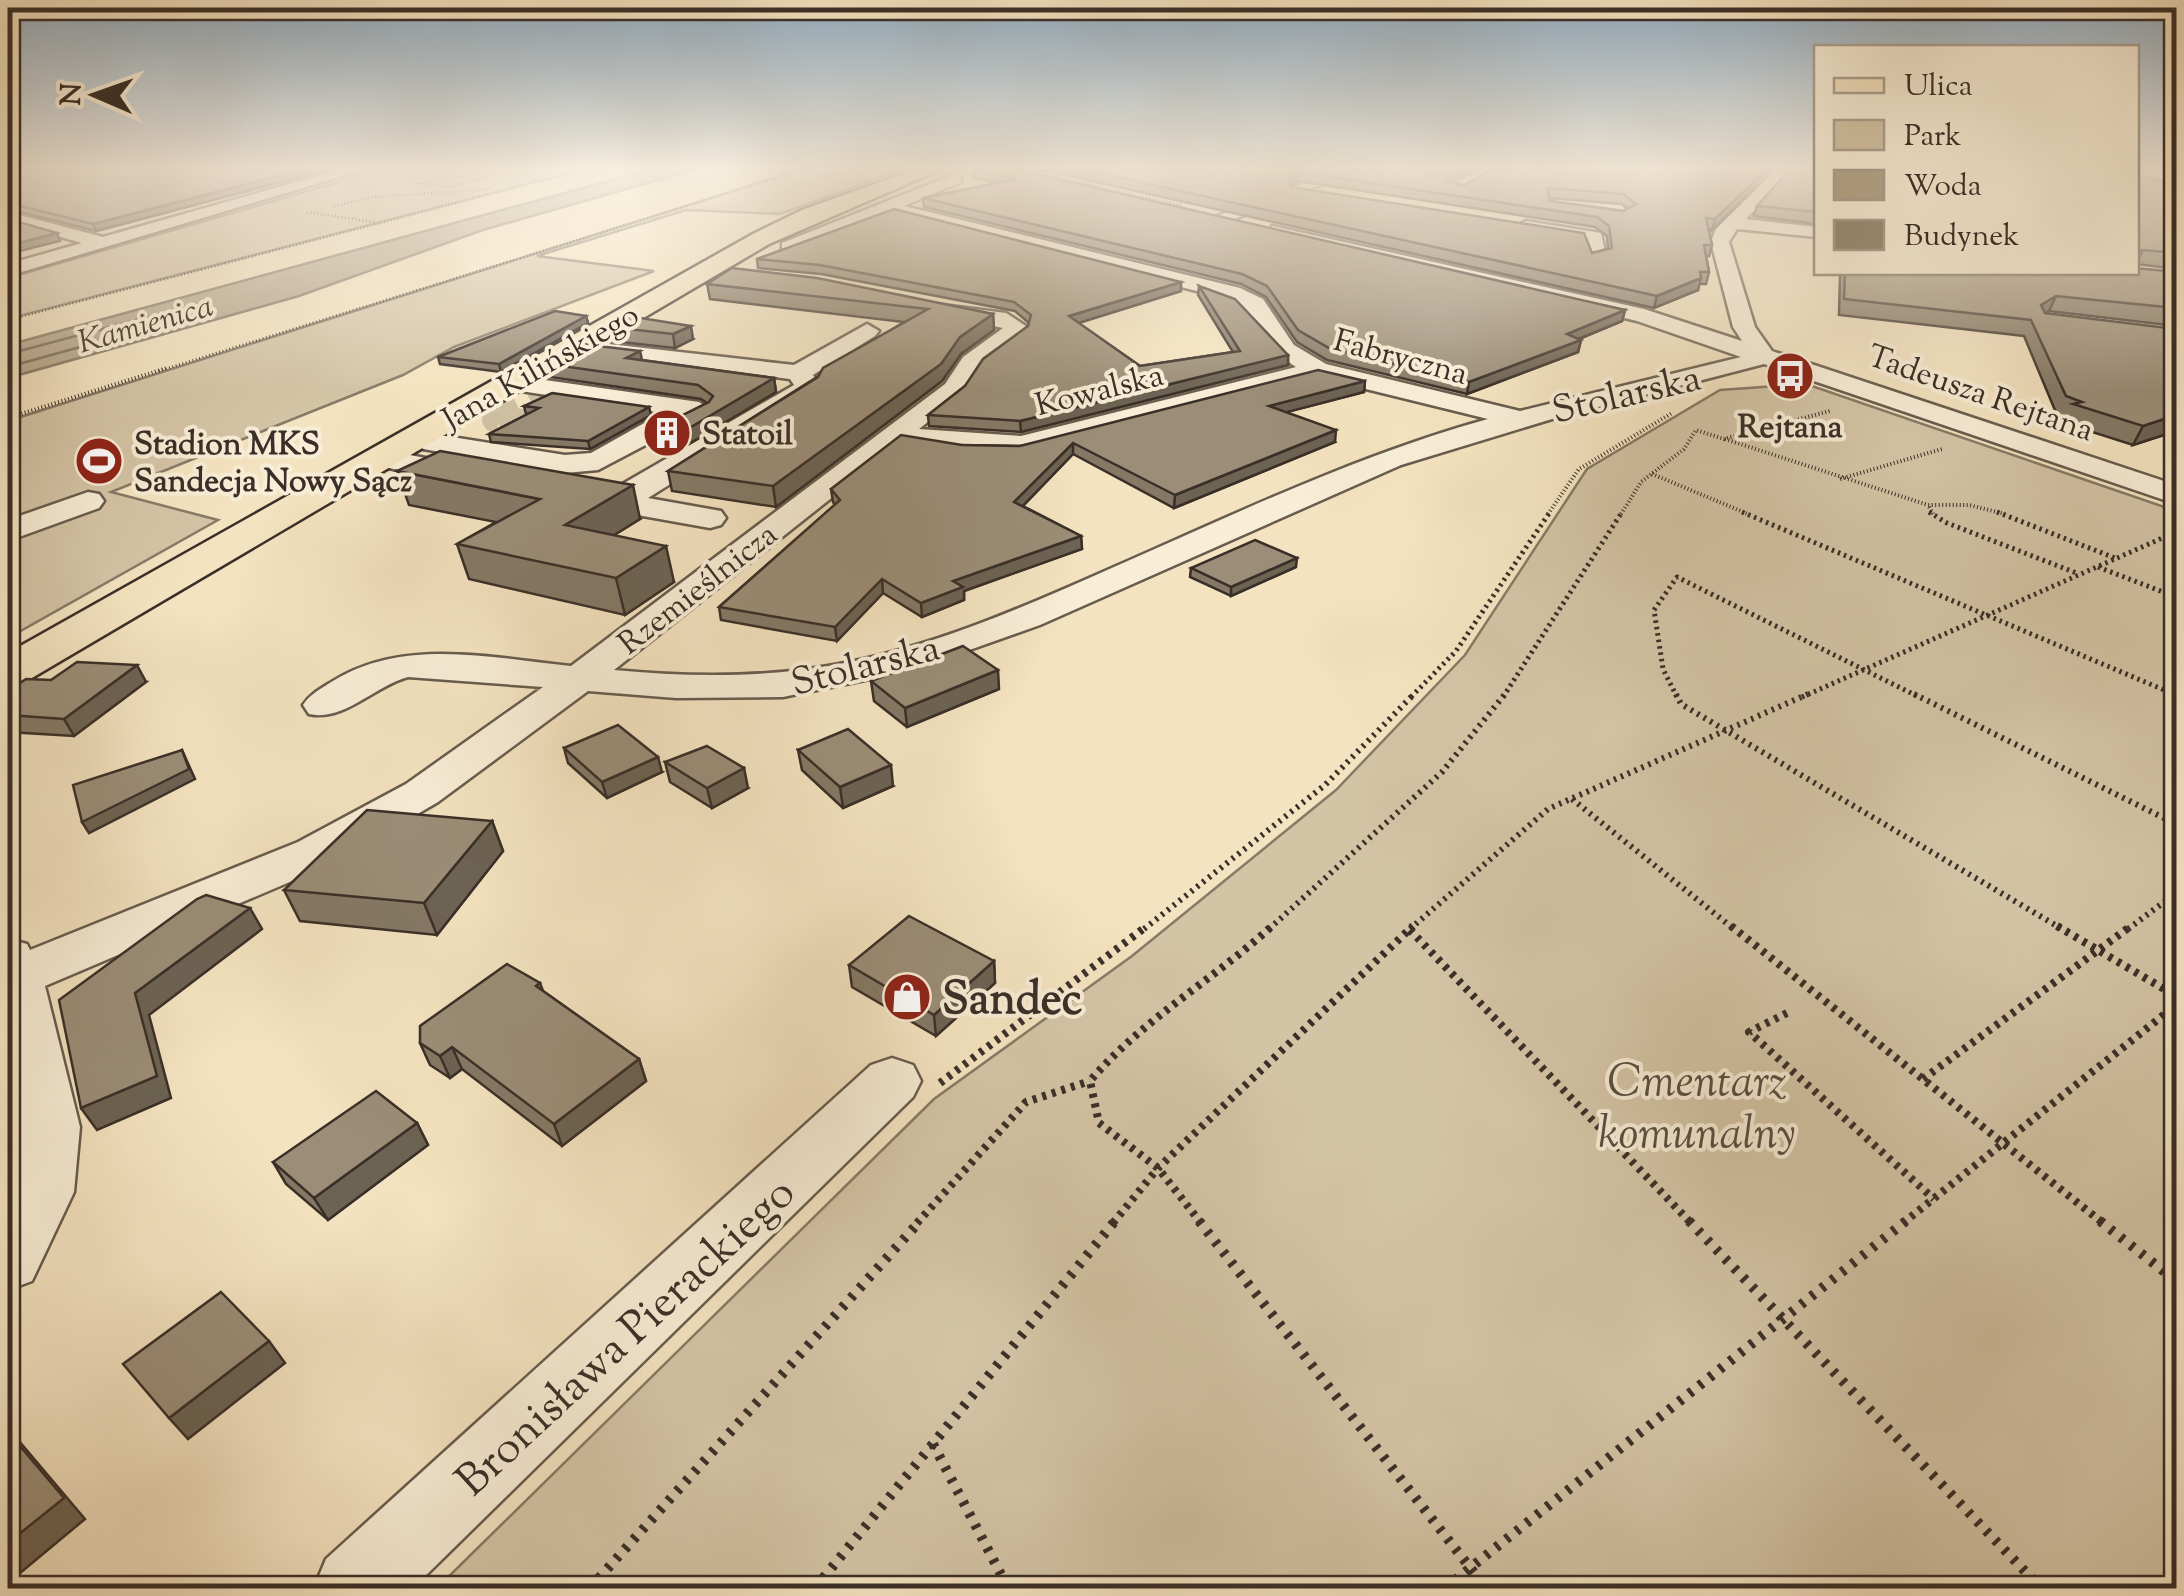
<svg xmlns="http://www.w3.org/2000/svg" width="2184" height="1596" viewBox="0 0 2184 1596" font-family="'Sorts Mill Goudy',serif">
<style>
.green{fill:#d4c4a6;stroke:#877a67;stroke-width:2.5}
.water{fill:#b5a68c;stroke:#847664;stroke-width:2.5}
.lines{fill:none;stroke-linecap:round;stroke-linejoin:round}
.shore{stroke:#786a5a;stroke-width:2.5}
.minor-tunnel{stroke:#cfbfa2;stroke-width:28;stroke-dasharray:28 14;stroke-linecap:butt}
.minor-casing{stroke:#685c4e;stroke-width:5}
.major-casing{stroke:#3a2f28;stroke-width:5}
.path-far5{stroke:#3a2f28;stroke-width:2.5;stroke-dasharray:1 2.5;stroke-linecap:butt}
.path-far4{stroke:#3a2f28;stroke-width:4;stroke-dasharray:1 2.5;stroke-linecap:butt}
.path-far3{stroke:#3a2f28;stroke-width:5;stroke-dasharray:2.5 4;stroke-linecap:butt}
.path-far2{stroke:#3a2f28;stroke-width:6;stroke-dasharray:2.5 5;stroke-linecap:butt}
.path-far1{stroke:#3a2f28;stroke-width:8;stroke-dasharray:4 6;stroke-linecap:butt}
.path{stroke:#3a2f28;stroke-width:10;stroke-dasharray:4 9;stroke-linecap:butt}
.minor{fill:#f8edd6;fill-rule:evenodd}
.major{fill:#f4e3c0;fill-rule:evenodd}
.wall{fill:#857966;stroke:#3a2f28;stroke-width:2.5;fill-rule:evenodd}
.shaded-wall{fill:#6c6353;stroke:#3a2f28;stroke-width:2.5}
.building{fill:#9b8d77;stroke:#3a2f28;stroke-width:2.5;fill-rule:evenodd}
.labels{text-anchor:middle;stroke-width:8;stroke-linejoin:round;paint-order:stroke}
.far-water-label{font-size:32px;font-style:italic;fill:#594d41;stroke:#f8edd6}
.far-street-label{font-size:32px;fill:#3a2f28;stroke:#f8edd6}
.far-poi-label{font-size:32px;font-weight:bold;fill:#3a2f28;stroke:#f8edd6;text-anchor:start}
.street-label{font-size:38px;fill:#3a2f28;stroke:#f8edd6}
.near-poi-label{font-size:45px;font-weight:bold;fill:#3a2f28;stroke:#f8edd6;text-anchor:start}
.near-park-label{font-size:45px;font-style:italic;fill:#594d41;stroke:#f8edd6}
.near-street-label{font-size:45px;fill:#3a2f28;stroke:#f8edd6}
</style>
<rect width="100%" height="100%" fill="#f4e3c0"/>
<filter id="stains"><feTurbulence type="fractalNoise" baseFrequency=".002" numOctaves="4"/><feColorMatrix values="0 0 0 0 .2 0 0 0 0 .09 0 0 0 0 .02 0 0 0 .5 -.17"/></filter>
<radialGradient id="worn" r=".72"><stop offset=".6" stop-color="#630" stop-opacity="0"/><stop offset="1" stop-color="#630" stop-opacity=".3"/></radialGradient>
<g class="green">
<polygon points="388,168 588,168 8,319 8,278"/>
<polygon points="805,168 906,168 780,214 686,210 537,256 654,271 454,347 403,375 111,492 218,520 8,638 8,421"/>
<polygon points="1806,384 2176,511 2176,1588 437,1588 934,1099 1132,956 1336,790 1465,655 1587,469 1720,390"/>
</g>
<polygon class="water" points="656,168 700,168 483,230 299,296 8,378 8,345"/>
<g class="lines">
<polyline class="shore" points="8,354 196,304 202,308 199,314 8,367"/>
<polyline class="minor-tunnel" points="556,389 496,419 634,440"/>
<g class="minor-casing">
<g id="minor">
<polygon points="346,168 370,168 8,276 8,264 82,243 8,222 8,212 103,237"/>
<polygon points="1343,168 1364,168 1173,243 1157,239"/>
<polygon points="1481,168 1500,168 1460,192 1446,189"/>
<path d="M1778,168H1794L1746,219L1816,227V237L1737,229L1729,242L1755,327L1772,351L2176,485V504L1764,364L1552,419L1401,465L1040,625L913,670L783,697L676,698L588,691L438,802L332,864L45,986L80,1127L74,1192L32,1281L8,1290V1196L20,1127L8,1067V939L27,944L30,950L298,842L406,784L543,687L408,677C374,686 344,722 309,714L303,705C310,694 322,688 333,681C404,637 492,658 571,666L945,384L963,357L1003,328L926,313V303L1006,313L1029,328L981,367L963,394L919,429L1021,436L1296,367C1262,345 1262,316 1224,298L889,212L796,251H782V243L955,174L961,176V182L904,206L1240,288L1263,299L1294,345L1326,364L1520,411L1741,357L1637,321L1272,234V226L1644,309L1742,341L1733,327L1711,242L1716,229ZM1317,377L1488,419C1358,455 1237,513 1114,567C1024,607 931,648 834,665C762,678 687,677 614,670L901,443L963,453L1021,454Z"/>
<polygon points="1526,221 1601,233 1606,257 1589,261 1585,241 1520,230 1517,226"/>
<polygon points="867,324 879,331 875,336 813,375 822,387 818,392 648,498 721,511 726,518 721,525 710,528 598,508 593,501 794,385 790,379 581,352 573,350 573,340 794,365"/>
<polygon points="510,375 699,402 712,410 598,470 565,473 423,449 419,443 423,437 433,434 565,455 591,453 662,413 501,388 497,383 501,378"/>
<polygon points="379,449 472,467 487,476 472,485 369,464 364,458 369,452"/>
<polygon points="88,492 99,494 104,501 99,508 8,541 8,520"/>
<polygon points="892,1058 913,1065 921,1081 913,1097 413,1588 314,1588 326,1559 871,1065"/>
</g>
</g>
<g class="major-casing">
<g id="major">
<polygon points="919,168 944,168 769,244 25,682 8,686 8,653 753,234 802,210"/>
<polygon points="2136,168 2176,168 2176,180 2136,176"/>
</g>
</g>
<g class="path-far5">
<polyline points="1016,168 1181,205"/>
<polyline points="454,169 491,175 452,187 410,182 455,168"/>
<polyline points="486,172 511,168"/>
<polygon points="458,176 468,176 451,178"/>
<polyline points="534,179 566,168"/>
<polyline points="416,184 452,178"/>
<polyline points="385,185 416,175"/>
<polyline points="375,197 493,189"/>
<polyline points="334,206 374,197"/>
<polyline points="307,212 374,222"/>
<polyline points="8,320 591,168"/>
<polyline points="159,371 808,168"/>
</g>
<g class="path-far4">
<polyline points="8,418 167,368"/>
<polyline points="1725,439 1928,505"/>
<polyline points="1652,474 1748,514"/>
<polyline points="1840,479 1942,449"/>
<polyline points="1548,514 1579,469 1672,413"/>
<polyline points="1621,514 1641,482 1684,449 1696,430 1724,439 1830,411"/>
<polyline points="1933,514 1928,505 1969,505 2005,514"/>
</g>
<g class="path-far3">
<polyline points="1742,512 2176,695"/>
<polyline points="1929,512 1947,523 2079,574"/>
<polyline points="1997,512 2115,558"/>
<polyline points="2098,567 2176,597"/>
<polyline points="1411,697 1456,651 1550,512"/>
<polyline points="1503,697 1622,512"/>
<polyline points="1677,697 1663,669 1654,610 1677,577 1919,697"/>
<polyline points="1802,697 2176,532"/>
</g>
<g class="path-far2">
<polyline points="1676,694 1681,704 2062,929"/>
<polyline points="1914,694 2176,824"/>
<polyline points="1572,799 1734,929"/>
<polyline points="1144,929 1325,785 1414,694"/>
<polyline points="1269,929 1442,772 1505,694"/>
<polyline points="1410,929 1548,809 1808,694"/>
<polyline points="2128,929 2176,893"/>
</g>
<g class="path-far1">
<polyline points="1731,926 2103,1223"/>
<polyline points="2057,926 2176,996"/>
<polyline points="1410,930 1691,1223"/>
<polyline points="1787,1013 1749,1032 1934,1199"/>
<polyline points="1923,1079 2131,926"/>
<polyline points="940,1083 1147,926"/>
<polyline points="917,1223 1026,1102 1090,1081"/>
<polyline points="1113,1223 1158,1168 1413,926"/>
<path d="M1201,1223L1158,1168L1099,1123L1090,1081C1142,1020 1213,980 1272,926"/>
<polyline points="1903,1223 2176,1005"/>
</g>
<g class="path">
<polyline points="1199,1221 1486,1588"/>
<polyline points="1689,1221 2041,1588"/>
<polyline points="2100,1221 2176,1281"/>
<polyline points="933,1444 1008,1588"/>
<polyline points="590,1588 920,1221"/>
<polyline points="815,1588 1115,1221"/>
<polyline points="1445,1588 1906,1221"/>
</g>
<use href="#minor" class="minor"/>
<use href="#major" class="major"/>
</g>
<g class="wall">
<polygon points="8,168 334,168 96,231 8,209"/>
<path d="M1034,168H1474L1450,182L1464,185L1775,168L1712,230L1708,229L1712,245L1709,256H1706L1709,272L1706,284H1699L1698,290L1654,308ZM1298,181L1595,227L1607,236L1608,249L1592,253L1291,187V185ZM1549,198L1622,204L1627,209L1623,211L1550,201Z"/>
<polygon points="1816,168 1816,224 1754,216 1757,206"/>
<polygon points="974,169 1625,310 1622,321 1579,339 1581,340 1578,352 1467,394 1327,360 1297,342 1266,297 1241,284 924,207 923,198 997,183 974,178"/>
<polygon points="2136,176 2172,185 2176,183 2176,269 2136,264"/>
<polygon points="757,259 1181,291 1078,323 1140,366 1233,352 1198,295 1199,286 1288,355 1288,365 1021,432 929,426 928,415 965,386 1028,326 1029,323 1015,311 821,274 758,268"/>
<polygon points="1840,272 2176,272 2176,326 2049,311 2047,313 2176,431 2133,445 2064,423 2066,418 2057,415 2024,336 1839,315"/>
<polygon points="707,284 993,314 994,330 961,354 942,381 776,507 672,491 668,471 904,322 710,299"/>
<polygon points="586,316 588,323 501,372 440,364 438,357"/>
<polygon points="628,316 693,339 675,348 612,341 609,327"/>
<polygon points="642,360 774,378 776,392 682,448 656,444 653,430 707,403 701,399 550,377 547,364"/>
<polygon points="1365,381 1364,392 1286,412 1335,442 1174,508 1073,454 1023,506 1081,536 1082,549 964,591 964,600 922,617 883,593 837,641 721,620 719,607 835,505 833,502 831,489 962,445 1020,446"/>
<polygon points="524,406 651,415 590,449 491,442 489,434 528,414 526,414"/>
<polygon points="397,471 640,519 614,535 674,582 625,615 469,579 457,544 496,522 409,505"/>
<polygon points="1296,567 1231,596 1190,577 1191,568"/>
<polygon points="51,680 146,682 74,736 8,732 8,691"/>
<polygon points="871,681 999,689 907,727 874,701"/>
<polygon points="564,748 662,772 607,798 568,763"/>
<polygon points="798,750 893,786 843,808 802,770"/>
<polygon points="665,762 748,788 712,808 670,782"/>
<polygon points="492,821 503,851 437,935 300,921 284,890"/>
<polygon points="994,961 995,983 936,1036 852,987 849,965"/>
<polygon points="540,983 543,991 639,1059 646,1081 562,1146 462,1069 450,1078 430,1065 420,1043"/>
<polygon points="417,1123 428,1145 328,1220 286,1184 273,1162"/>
</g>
<g class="shaded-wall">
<polygon points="308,168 334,168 96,231 93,224"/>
<polygon points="1460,168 1474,168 1444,186 1446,176"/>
<polygon points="1768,168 1775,168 1712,230 1715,219"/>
<polygon points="1298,172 1298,181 1287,187 1288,177"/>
<polygon points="57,233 60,241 8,254 8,246"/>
<polygon points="2143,250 2136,264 2136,251"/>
<polygon points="1701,278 1698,290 1654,308 1657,296"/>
<polygon points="1181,282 1181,291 1069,326 1069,316"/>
<polygon points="2056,296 2049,311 2034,321 2041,305"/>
<polygon points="1625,310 1622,321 1564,345 1567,334"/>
<polygon points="993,314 994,330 961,354 942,381 776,507 773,486 960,337"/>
<polygon points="586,316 588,323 501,372 499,364"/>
<polygon points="691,326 693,339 675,348 673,334"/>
<polygon points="1581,340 1578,352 1467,394 1469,382"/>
<polygon points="640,351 643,364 626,358"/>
<polygon points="1288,355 1288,365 1021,432 1020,421"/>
<polygon points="774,378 776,392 682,448 679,434"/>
<polygon points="1365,381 1364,392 1268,417 1269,406"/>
<polygon points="649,407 651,415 590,449 588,441"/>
<polygon points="2176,415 2176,431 2133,445 2143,426"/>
<polygon points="1336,430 1335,442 1174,508 1175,495"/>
<polygon points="1073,443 1073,454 1015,514 1014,502"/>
<polygon points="633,485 640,519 574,560 565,525"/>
<polygon points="1081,536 1082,549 964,591 964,600 922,617 921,603 953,581"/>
<polygon points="666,546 674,582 625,615 616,578"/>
<polygon points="1297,558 1296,567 1231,596 1231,587"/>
<polygon points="882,579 883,593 837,641 835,627"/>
<polygon points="137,665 146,682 74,736 64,719"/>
<polygon points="998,670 999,689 907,727 905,708"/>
<polygon points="182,750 195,779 89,833 82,822"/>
<polygon points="658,757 662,772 607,798 602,782"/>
<polygon points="891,765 893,786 843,808 840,787"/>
<polygon points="744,768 748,788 712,808 707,788"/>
<polygon points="492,821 503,851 437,935 424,903"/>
<polygon points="250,908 262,929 149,1015 171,1098 97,1130 81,1108 135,993"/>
<polygon points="994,961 995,983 936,1036 934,1015"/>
<polygon points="452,1047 462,1069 450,1078 440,1056"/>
<polygon points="639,1059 646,1081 562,1146 554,1124"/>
<polygon points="417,1123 428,1145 328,1220 314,1198"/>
<polygon points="269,1341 285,1363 188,1439 169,1418"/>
<polygon points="8,1428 85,1519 8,1583"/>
</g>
<g class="building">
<polygon points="8,168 308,168 93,224 8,203"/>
<polygon points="981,168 1010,168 1625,310 1567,334 1581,340 1469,382 1329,348 1298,330 1267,286 1242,274 923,198 1017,179 974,169"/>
<path d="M1076,168H1460L1446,176L1444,181L1464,185L1494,168H1768L1715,219L1706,218L1712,245H1704L1709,272H1700L1701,278L1657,296ZM1298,172L1597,217L1609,226L1612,248L1592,253L1584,233L1291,187L1288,177ZM1547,188L1624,194L1636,204L1623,211L1550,201Z"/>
<polygon points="1791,168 1816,168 1816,212 1757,206"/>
<polygon points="2136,176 2146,177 2172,185 2176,183 2176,253 2143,250 2136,251"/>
<polygon points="894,209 1181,282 1069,316 1140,366 1240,351 1199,286 1235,299 1288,355 1020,421 928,415 965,386 983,359 1028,326 1031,315 1014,302 820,265 757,259"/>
<polygon points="8,219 57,233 8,246"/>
<polygon points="732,268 817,278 993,314 960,337 941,364 773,486 668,471 818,377 823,368 928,309 707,284"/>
<polygon points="2136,268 2176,272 2176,308 2056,296 2041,305 2045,313 2176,329 2176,415 2143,426 2073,404 2082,402 2066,396 2031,320 1844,299 1845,272 2136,272"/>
<polygon points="555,311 586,316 499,364 438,357"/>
<polygon points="628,316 691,326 673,334 609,327"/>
<polygon points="582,344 640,351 626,358 774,378 679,434 653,430 709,402 713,396 698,385 547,364"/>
<polygon points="1318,370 1365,381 1269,406 1336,430 1175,495 1073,443 1014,502 1081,536 953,581 963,587 921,603 882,579 835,627 719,607 840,500 831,489 901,435 962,445 1020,446"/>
<polygon points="552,393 649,407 588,441 489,434 539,408 524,406"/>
<polygon points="440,451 633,485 565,525 666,546 616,578 457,544 540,499 397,471"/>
<polygon points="1255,540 1297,558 1231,587 1191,568"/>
<polygon points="963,646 998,670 905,708 871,681"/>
<polygon points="77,662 137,665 64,719 8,715 8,691 26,679 51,680"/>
<polygon points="618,725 658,757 602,782 564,748"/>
<polygon points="848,729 891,765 840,787 798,750"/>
<polygon points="707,746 744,768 707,788 665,762"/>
<polygon points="182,750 189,769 82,822 73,785"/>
<polygon points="367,810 492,821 424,903 284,890"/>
<polygon points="206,895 250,908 135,993 157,1076 81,1108 59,1000 197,899"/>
<polygon points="909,916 994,961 934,1015 849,965"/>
<polygon points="507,964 540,983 536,986 639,1059 554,1124 452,1047 440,1056 420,1043 420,1026"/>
<polygon points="376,1091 417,1123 314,1198 273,1162"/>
<polygon points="221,1292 269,1341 169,1418 123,1364"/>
<polygon points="8,1432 64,1498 8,1543"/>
</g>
<linearGradient id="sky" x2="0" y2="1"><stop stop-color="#93aec3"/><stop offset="0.43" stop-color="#faf2e3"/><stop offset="1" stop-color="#faf2e3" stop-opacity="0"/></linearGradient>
<rect width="2184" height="391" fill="url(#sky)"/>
<defs>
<g id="bus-disc" transform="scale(2.5)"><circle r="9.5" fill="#8f2418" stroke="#f8edd6"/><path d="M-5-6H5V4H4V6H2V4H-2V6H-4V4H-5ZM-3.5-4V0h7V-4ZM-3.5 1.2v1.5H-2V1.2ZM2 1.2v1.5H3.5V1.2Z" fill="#fff"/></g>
<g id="building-disc" transform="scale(2.5)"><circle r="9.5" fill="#8f2418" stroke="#f8edd6"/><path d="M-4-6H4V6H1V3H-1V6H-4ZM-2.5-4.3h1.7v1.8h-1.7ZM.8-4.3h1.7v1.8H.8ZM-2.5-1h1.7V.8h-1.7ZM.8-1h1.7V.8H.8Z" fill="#fff"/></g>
<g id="stadium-disc" transform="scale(2.5)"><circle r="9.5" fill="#8f2418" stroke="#f8edd6"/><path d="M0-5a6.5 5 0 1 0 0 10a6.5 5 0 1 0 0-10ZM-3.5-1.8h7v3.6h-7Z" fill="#fff"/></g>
<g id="shop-disc" transform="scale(2.5)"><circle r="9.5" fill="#8f2418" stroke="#f8edd6"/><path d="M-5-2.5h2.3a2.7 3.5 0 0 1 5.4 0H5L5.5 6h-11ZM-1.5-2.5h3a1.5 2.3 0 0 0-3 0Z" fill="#fff"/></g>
</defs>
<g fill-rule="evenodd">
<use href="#bus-disc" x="1790" y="376"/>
<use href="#building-disc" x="667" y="433"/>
<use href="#stadium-disc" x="99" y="461"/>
<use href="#shop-disc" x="907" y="997"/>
</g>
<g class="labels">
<g class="far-water-label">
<text transform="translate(145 323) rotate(-16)" y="11">Kamienica</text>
</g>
<g class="far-street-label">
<text transform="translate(1401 356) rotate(15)" y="11">Fabryczna</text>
<text transform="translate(540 366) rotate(-30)" y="11">Jana Kilińskiego</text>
<text transform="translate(1099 389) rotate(-14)" y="11">Kowalska</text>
<text transform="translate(1981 392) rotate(19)" y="11">Tadeusza Rejtana</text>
<text transform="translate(697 588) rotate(-38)" y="11">Rzemieślnicza</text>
</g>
<g class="far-poi-label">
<text x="1790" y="437" text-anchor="middle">Rejtana</text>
<text x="702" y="444">Statoil</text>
<text x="134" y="454">Stadion MKS<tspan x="134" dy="37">Sandecja Nowy Sącz</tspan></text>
</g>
<g class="street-label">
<text transform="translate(1626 393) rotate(-13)" y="13">Stolarska</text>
<text transform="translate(865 664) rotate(-14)" y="13">Stolarska</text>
</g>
<g class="near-poi-label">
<text x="942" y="1013">Sandec</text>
</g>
<g class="near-park-label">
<text x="1697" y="1095">Cmentarz<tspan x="1697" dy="52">komunalny</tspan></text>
</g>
<g class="near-street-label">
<text transform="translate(624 1335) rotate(-43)" y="16">Bronisława Pierackiego</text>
</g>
</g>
<rect width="2184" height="1596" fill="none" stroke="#f4e3c0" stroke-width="40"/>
<rect x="10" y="10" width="2164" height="1576" fill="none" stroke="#3a2f28" stroke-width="5"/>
<rect x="20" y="20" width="2144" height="1556" fill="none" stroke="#3a2f28" stroke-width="2.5"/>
<rect x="1814" y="45" width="325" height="230" fill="#f8edd6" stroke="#aca190" stroke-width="2.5"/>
<rect x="1834" y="78" width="50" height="15" fill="#f4e3c0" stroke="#aca190" stroke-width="2.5"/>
<text x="1904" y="95" font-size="30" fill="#3a2f28">Ulica</text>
<rect x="1834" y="120" width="50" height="30" fill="#d4c4a6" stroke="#aca190" stroke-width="2.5"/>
<text x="1904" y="145" font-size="30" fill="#3a2f28">Park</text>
<rect x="1834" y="170" width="50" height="30" fill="#b5a68c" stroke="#aca190" stroke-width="2.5"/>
<text x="1904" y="195" font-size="30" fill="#3a2f28">Woda</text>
<rect x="1834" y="220" width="50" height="30" fill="#9b8d77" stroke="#aca190" stroke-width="2.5"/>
<text x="1904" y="245" font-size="30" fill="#3a2f28">Budynek</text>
<g transform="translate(95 95) rotate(272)" stroke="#f8edd6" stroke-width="8" paint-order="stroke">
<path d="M0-8L18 38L0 25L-18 38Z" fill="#3a2f28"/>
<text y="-15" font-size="28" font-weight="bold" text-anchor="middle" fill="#3a2f28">N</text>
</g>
<rect width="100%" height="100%" filter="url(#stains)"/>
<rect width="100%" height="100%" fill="url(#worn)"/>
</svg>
